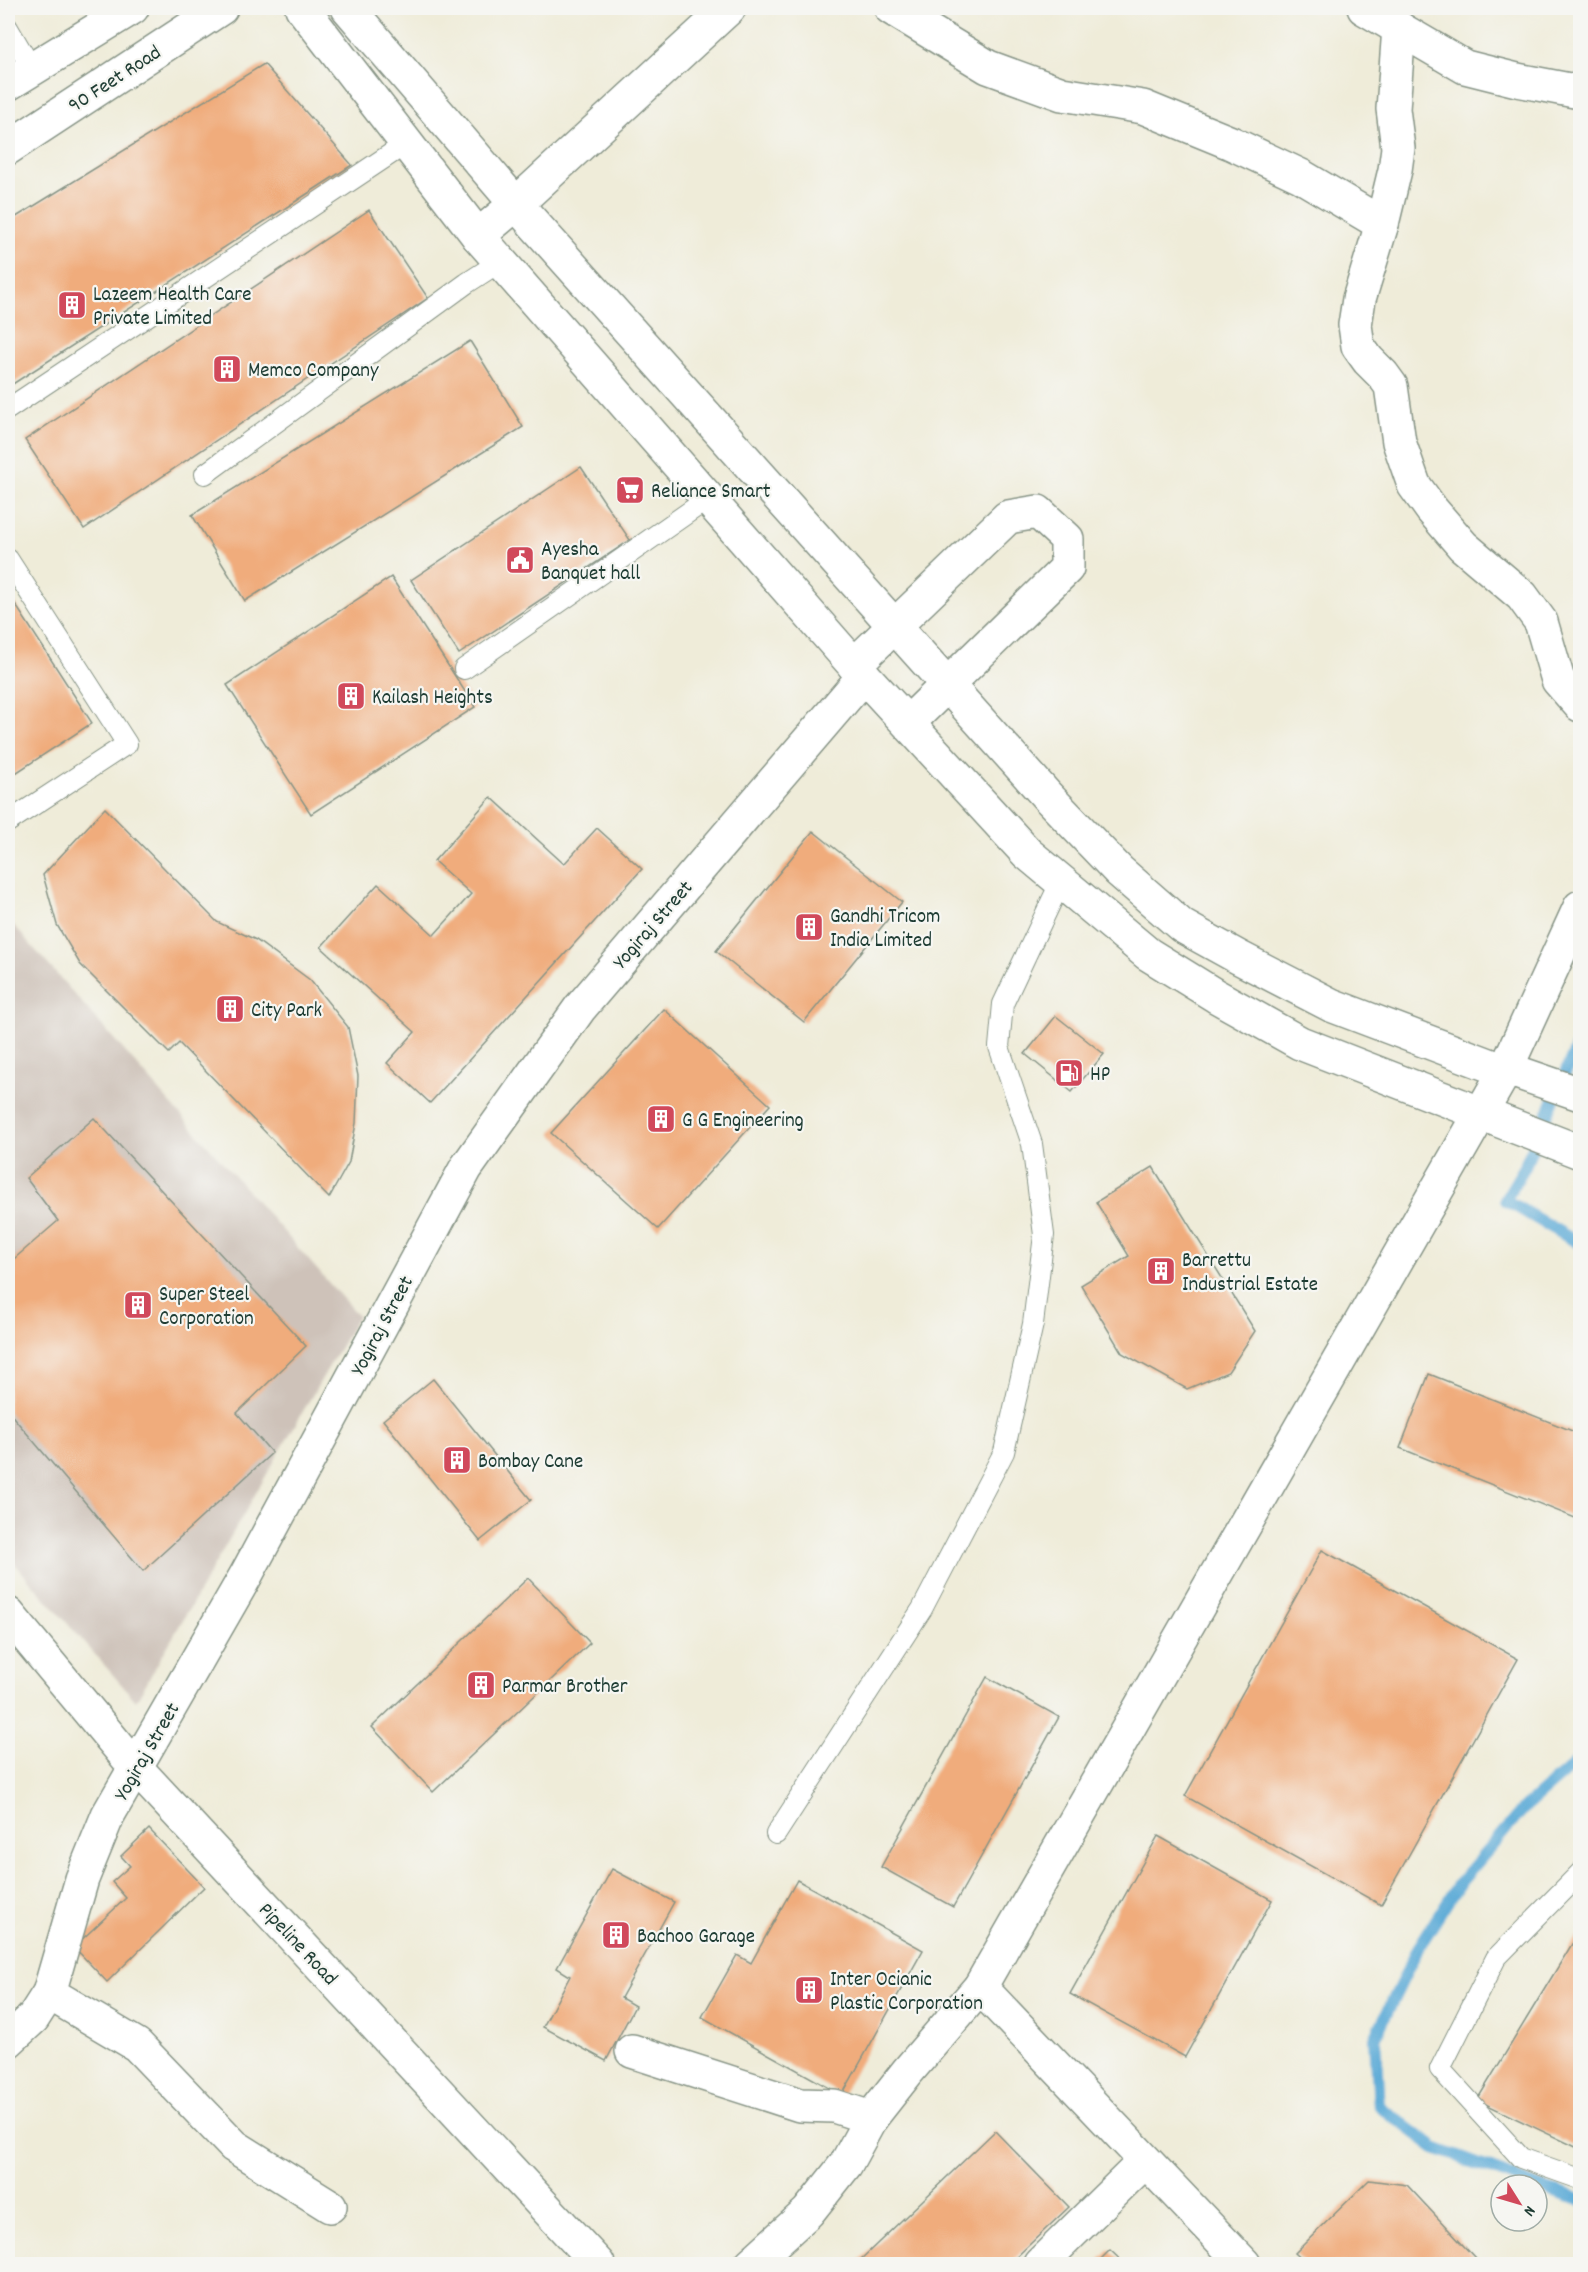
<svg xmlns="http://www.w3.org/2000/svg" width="1588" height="2272" viewBox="0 0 1588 2272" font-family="Dekko,sans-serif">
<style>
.industrial{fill:#cec2b9}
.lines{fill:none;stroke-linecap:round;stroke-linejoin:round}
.stream{stroke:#5dabd7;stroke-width:12}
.building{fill:#f0ac7c}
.lane-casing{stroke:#879486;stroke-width:22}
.street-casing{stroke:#879486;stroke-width:36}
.secondary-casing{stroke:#879486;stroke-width:36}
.primary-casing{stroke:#879486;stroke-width:36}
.lane{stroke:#fff;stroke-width:20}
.street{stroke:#fff;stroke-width:33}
.secondary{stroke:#fff;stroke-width:33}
.primary{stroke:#fff;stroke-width:33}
.labels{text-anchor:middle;stroke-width:4.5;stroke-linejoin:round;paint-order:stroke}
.street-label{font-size:21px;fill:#1f3d34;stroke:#f6f6f2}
.poi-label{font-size:21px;fill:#1f3d34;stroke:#f6f6f2;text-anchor:start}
</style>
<rect width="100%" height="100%" fill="#f6f6f2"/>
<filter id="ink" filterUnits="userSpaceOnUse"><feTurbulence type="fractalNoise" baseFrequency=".0167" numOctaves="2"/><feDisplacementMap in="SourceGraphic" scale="12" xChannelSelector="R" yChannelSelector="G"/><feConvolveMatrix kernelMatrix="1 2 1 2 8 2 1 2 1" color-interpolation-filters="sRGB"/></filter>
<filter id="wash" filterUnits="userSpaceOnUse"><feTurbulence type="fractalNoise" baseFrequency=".008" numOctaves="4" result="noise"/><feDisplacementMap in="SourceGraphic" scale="24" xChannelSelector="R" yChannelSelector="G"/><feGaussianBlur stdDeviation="1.35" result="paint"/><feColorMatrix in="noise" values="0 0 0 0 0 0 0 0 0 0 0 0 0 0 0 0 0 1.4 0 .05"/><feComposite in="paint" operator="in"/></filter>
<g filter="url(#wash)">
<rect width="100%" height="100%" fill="#efecd9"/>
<polygon class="industrial" points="8,919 358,1316 136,1701 8,1556"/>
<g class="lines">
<g class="stream">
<polyline points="1580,1039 1524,1168 1505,1200 1580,1244"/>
<polyline points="1534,2185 1435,2148 1379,2106 1375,2038 1417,1950 1458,1885 1525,1807 1580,1759"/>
<polyline points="1537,2186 1580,2200"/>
</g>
</g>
<g id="blocks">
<g class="building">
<polygon points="264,64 352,165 8,387 8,222"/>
<polygon points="369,210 428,298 84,529 25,440"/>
<polygon points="470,341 523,427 245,601 192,515"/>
<polygon points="581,467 630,540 459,654 411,580"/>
<polygon points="391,577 475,707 311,814 227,685"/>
<polygon points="8,593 92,723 8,778"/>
<polygon points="491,797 564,864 597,828 642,869 430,1103 387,1063 415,1032 321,947 378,884 434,935 471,894 434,861"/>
<polygon points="105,808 217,922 256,940 310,980 348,1027 358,1076 356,1123 349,1162 329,1198 179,1043 169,1053 80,964 57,925 43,875"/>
<polygon points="813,831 902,902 804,1022 716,951"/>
<polygon points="664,1009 770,1105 658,1229 551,1133"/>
<polygon points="1056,1016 1104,1054 1072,1092 1025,1054"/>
<polygon points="94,1118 306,1346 237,1413 272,1453 143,1571 8,1411 8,1264 58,1221 26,1178"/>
<polygon points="1153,1167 1255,1331 1228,1372 1187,1389 1122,1353 1081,1285 1129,1256 1096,1202"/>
<polygon points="1429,1374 1580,1434 1580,1520 1400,1448"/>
<polygon points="433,1379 531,1500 480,1541 383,1420"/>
<polygon points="1322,1550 1518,1659 1381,1905 1185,1796"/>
<polygon points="528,1578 590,1643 433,1792 372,1727"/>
<polygon points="987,1677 1059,1717 953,1907 881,1867"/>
<polygon points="149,1829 204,1887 107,1982 74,1947 126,1898 112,1882 130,1866 121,1856"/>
<polygon points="1158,1836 1272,1900 1185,2057 1070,1994"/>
<polygon points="612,1869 674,1902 621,1998 635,2006 606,2061 543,2027 570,1976 557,1968"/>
<polygon points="797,1880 923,1950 842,2095 702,2017 737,1955 751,1963"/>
<polygon points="1580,1935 1580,2149 1477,2100 1572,1944"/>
<polygon points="995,2131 1069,2207 1009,2264 856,2264"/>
<polygon points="1369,2180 1407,2185 1475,2258 1473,2264 1307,2264 1295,2253"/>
<polygon points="1110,2250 1125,2264 1096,2264"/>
</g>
</g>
</g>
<g filter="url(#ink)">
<use href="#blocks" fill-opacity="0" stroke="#879486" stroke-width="1.5"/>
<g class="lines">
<g class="lane-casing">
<g id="lane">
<polyline points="8,28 32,69"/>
<polyline points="8,409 407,143"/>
<polyline points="205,474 467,283 501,261"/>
<polyline points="8,559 127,744 8,822"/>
<polyline points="464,669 709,498"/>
<polyline points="776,1834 922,1609 1004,1452 1033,1324 1044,1235 1032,1144 999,1047 1003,1004 1061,881"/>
<polyline points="1580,1873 1496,1958 1440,2069 1521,2158 1580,2179"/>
</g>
</g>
<g class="street-casing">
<g id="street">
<polyline points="891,8 988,67 1062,94 1143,107 1231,143 1301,176 1382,224"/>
<polyline points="1364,8 1465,67 1517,80 1580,92"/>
<polyline points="1399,28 1393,109 1398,148 1395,170 1382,224 1359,299 1355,325 1358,346 1368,360 1383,375 1391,386 1399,442 1414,485 1432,510 1463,546 1522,596 1541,622 1558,680 1580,705"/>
<polyline points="478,236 516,204 729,8"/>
<polyline points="854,665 1008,517 1038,512 1067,539 1067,568 908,723"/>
<polyline points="8,1614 136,1768 598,2264"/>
<polyline points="980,1987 1244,2264"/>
<polyline points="49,1993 137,2045 234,2146 330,2206"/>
<polyline points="8,2041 33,2018 49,1993 82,1879 108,1815 245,1577 466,1168 580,1008 864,676"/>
<polyline points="632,2051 800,2105 834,2106 871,2118 908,2071 980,1987 1505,1071 1580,907"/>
<polyline points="751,2264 808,2212 846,2164 871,2118"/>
<polyline points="1040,2264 1145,2161"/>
</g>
</g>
<g class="secondary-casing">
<g id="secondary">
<polyline points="8,84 132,8"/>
<polyline points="8,148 221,8"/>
</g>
</g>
<g class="primary-casing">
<g id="primary">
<polyline points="302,8 478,236 854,665 1027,853 1148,954 1216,996 1300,1043 1580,1152"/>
<polyline points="348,8 516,204 1048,797 1119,871 1182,926 1238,957 1331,1005 1505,1071 1519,1073 1580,1094"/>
</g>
</g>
<use href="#lane" class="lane"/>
<use href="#street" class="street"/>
<use href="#secondary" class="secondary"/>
<use href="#primary" class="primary"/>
</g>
</g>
<defs>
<g id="building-square" transform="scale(1.5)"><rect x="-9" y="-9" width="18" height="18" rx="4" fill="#d1495b" stroke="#f6f6f2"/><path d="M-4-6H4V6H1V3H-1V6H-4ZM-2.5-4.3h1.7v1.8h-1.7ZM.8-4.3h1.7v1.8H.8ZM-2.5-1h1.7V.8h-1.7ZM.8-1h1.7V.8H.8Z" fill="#fff"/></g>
<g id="supermarket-square" transform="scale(1.5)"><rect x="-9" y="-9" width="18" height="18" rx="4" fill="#d1495b" stroke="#f6f6f2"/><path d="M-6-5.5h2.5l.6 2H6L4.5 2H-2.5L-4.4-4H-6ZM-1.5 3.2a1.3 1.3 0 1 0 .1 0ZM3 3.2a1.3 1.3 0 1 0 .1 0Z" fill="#fff"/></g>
<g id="civic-square" transform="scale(1.5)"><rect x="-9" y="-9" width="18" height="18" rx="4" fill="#d1495b" stroke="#f6f6f2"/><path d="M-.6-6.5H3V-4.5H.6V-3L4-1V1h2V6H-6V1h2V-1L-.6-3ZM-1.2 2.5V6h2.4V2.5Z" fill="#fff"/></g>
<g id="fuel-square" transform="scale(1.5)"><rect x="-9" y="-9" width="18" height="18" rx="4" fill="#d1495b" stroke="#f6f6f2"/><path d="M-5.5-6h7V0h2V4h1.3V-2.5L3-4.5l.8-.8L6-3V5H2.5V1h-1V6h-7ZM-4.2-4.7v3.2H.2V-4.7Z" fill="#fff"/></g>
</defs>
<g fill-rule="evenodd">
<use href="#building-square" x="72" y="305"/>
<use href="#building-square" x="227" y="369"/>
<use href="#supermarket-square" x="630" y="490"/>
<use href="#civic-square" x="520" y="560"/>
<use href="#building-square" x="351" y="696"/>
<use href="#building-square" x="809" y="927"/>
<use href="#building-square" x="230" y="1009"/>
<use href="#fuel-square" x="1069" y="1073"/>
<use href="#building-square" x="661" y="1119"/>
<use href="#building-square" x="1161" y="1271"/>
<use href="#building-square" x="138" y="1305"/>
<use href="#building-square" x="457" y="1460"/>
<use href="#building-square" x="481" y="1685"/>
<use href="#building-square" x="616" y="1935"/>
<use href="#building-square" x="809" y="1990"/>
</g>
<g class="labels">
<g class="street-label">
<text transform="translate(114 78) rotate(-33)" y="7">90 Feet Road</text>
<text transform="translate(652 924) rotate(-49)" y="7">Yogiraj Street</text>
<text transform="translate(381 1325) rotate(-62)" y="7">Yogiraj Street</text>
<text transform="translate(146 1751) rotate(-60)" y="7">Yogiraj Street</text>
<text transform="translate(299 1943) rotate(47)" y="7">Pipeline Road</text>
</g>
<g class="poi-label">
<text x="93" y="300">Lazeem Health Care<tspan x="93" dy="24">Private Limited</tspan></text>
<text x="248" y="376">Memco Company</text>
<text x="651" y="497">Reliance Smart</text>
<text x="541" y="555">Ayesha<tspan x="541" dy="24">Banquet hall</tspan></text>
<text x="372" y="703">Kailash Heights</text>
<text x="830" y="922">Gandhi Tricom<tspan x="830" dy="24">India Limited</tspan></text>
<text x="251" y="1016">City Park</text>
<text x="1090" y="1080">HP</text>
<text x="682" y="1126">G G Engineering</text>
<text x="1182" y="1266">Barrettu<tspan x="1182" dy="24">Industrial Estate</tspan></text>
<text x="159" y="1300">Super Steel<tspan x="159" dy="24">Corporation</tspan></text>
<text x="478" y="1467">Bombay Cane</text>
<text x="502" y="1692">Parmar Brother</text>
<text x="637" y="1942">Bachoo Garage</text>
<text x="830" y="1985">Inter Ocianic<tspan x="830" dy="24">Plastic Corporation</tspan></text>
</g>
</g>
<rect width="1588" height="2272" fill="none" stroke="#f6f6f2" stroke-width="30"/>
<g transform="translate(1519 2203) rotate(127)"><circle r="28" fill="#f6f6f2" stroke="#a0aca6" stroke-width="1.5"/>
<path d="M0-4.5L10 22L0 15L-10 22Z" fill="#d1495b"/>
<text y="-9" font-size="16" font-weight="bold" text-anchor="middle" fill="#1f3d34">N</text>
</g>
</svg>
